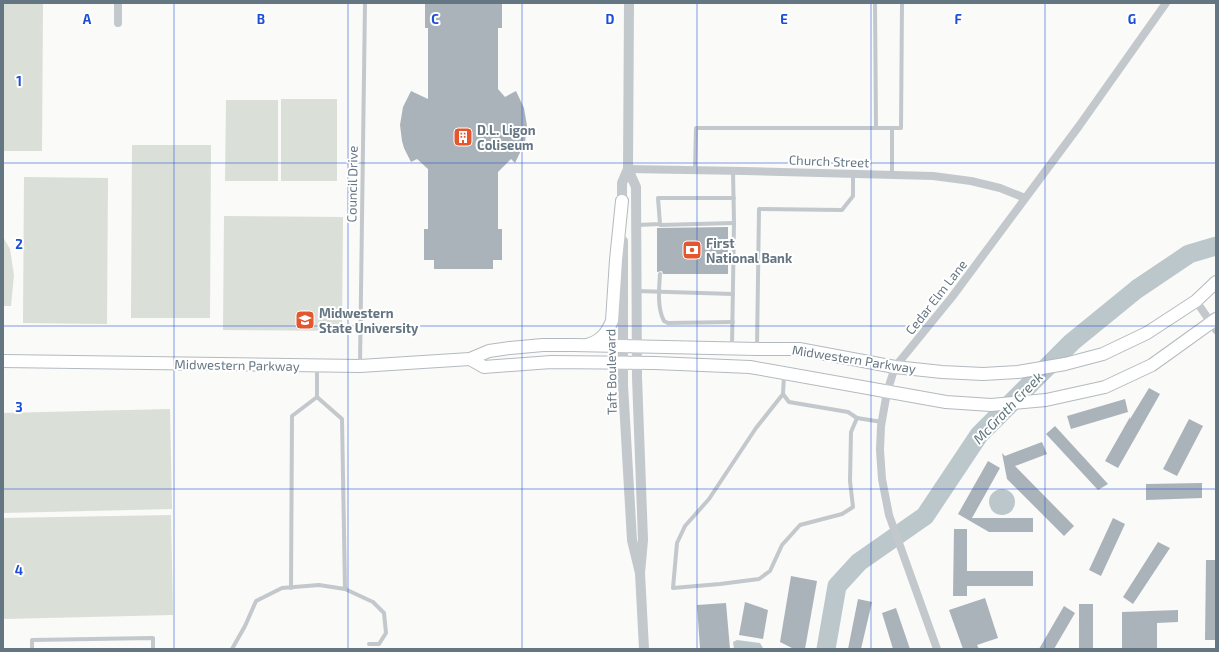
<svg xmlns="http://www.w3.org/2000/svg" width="1219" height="652" viewBox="0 0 1219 652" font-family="'Exo 2',sans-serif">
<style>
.green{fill:#dadfd7}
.water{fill:#bbc7cb}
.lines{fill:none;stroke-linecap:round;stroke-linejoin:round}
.river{stroke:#bbc7cb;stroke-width:19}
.building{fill:#aab3b9}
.secondary-casing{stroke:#b3babf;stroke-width:14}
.service{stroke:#c3c8cc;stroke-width:4}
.minor{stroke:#c3c8cc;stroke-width:8}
.tertiary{stroke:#c3c8cc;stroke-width:10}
.secondary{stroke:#fff;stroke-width:12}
.grid{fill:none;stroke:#1d4ed8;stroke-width:1;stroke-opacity:0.55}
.labels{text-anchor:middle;stroke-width:4;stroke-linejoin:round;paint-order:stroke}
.poi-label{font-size:13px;font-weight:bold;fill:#657683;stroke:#fff;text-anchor:start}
.street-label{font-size:13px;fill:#657683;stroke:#fff}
.water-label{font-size:14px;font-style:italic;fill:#60757c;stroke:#fff}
.grid-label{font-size:13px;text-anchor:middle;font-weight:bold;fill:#1d4ed8;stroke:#fff;stroke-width:4;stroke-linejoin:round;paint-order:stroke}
</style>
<rect width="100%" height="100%" fill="#fafaf8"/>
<g class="green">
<polygon points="3,3 43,3 42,151 3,151"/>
<rect x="281" y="99" width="56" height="82"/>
<polygon points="226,100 278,100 278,181 225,181"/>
<polygon points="132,145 211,145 210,318 131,318"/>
<polygon points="24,177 108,178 107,324 23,323"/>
<polygon points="224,216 343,217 342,331 223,330"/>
<polygon points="3,237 10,249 14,275 11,306 3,306"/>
<polygon points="170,409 172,509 3,513 3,413"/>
<polygon points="171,515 173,615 3,619 3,518"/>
</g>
<g class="water">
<circle cx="1002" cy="502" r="13"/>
<polygon points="737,640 760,643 763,648 763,649 734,649 733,642"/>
</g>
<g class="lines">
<polyline class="river" points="826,649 837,586 859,562 925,516 979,435 1072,342 1137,289 1189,254 1216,246"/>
</g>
<g class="building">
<polygon points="425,3 502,3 502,28 498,28 498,89 505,97 516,91 524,108 527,126 525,142 515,163 511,159 498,172 498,229 502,229 502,260 493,260 493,269 434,269 434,260 424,260 424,229 428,229 428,169 417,159 411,162 404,148 402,141 400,125 403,107 411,91 428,99 428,28 425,28"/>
<polygon points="728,227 728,274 663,274 662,271 657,272 657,228"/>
<polygon points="1149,388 1160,394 1118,468 1105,461 1130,417 1130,419"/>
<polygon points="1125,399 1128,412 1071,429 1067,416"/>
<polygon points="1189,419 1203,426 1177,476 1163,469"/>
<polygon points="1055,426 1088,462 1108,484 1098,490 1046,434"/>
<polygon points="1042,442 1047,454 1015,466 1074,526 1064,536 1007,479 1002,453 1005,456"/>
<polygon points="988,461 1000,468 972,518 1033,518 1033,532 989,532 958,514"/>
<polygon points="1202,483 1202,498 1146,500 1146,484"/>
<polygon points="1113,518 1125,524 1101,576 1089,570"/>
<polygon points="954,529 967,529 967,571 1033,571 1033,586 967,586 967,596 953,596"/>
<polygon points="1158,542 1170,548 1133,604 1123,597"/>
<polygon points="1206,560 1216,560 1216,640 1205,640"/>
<polygon points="791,576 817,581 805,649 794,649 780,642"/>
<polygon points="985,598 998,638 977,645 979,649 963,649 949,610"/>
<polygon points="858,599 872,602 861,649 848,649"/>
<polygon points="745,602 768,610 763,639 739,635"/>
<polygon points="726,603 730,649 700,649 697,605"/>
<rect x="1079" y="604" width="14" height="45"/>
<polygon points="1064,606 1075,613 1054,649 1039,649"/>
<polygon points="896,608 910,649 893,649 882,613"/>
<polygon points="1178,610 1178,622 1157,623 1157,649 1122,649 1122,612"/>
</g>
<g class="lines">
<g class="secondary-casing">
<g id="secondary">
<path d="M587,345C601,341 607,333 612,321L616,260L622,201"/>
<polyline points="470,359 484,367 551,362 655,363 750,367 946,402 991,405 1046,400 1105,387 1152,365 1216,319"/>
<polyline points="3,361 360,366 470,359 489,351 510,348 543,345 574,345 757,349 799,349 895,367 942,372 983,374 1018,372 1065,364 1103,354 1147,333 1196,301 1216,282"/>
</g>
</g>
<g class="service">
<polyline points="875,3 876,128"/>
<polyline points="892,128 892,175"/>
<polyline points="695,170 696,128 901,128 902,3"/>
<polyline points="637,225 660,224 658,198 734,198"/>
<polyline points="660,225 734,223"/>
<path d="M660,274C659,289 657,308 664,321L668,323L733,322"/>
<polyline points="637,291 733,294"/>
<polyline points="732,346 734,223 733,171"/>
<polyline points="757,347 759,209 842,210 853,196 853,174"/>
<polyline points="360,364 365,3"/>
<polyline points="784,375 783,394 789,402 848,412 857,418"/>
<polyline points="783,394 756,428 709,499 685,526 677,543 673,588 720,584 759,579 770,571 782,545 800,525 842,514 853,507 850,481 851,432 857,418 882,422"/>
<polyline points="317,397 342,419 345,589"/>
<polyline points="291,588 292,416 317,397 317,367"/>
<polyline points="32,649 32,640 153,638 153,649"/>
<polyline points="232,649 245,626 256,601 282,588 319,585 345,589 373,602 384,613 386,633 379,644 369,644"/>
</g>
<g class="minor">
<polyline points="118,23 118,3"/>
<polyline points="628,169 744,171 933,176 971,181 1000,188 1025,198"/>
<polyline points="1196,301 1216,330"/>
<polyline points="937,649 889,515 882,479 880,450 881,426 887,392 895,367 952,297 1079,126 1166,3"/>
</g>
<g class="tertiary">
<polyline points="628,169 636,187 637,377 643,540 640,573 644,649"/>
<polyline points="622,209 622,183 628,169 629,3"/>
<polyline points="623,241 623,385 632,540 640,573"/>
</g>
<use href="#secondary" class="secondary"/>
</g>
<path class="grid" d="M174,3V649M348,3V649M522,3V649M697,3V649M871,3V649M1045,3V649M3,163H1216M3,326H1216M3,489H1216"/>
<defs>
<g id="building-square" transform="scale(1)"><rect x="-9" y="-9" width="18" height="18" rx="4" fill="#e4572e" stroke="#fff"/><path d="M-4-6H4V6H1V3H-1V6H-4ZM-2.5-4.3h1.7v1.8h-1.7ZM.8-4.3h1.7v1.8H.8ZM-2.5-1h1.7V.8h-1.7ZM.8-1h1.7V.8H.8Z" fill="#fff"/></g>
<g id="bank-square" transform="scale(1)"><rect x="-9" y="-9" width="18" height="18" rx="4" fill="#e4572e" stroke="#fff"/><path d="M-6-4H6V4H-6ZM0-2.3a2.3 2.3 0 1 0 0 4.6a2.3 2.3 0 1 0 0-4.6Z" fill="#fff"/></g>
<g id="university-square" transform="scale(1)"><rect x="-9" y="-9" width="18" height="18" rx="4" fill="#e4572e" stroke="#fff"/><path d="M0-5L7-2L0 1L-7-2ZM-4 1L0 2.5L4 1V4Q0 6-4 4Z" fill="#fff"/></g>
</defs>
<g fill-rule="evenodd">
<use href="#building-square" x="463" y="137"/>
<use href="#bank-square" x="692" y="250"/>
<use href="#university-square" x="305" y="320"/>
</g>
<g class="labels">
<g class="poi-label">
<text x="477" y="135">D.L. Ligon<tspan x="477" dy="15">Coliseum</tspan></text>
<text x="706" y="248">First<tspan x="706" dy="15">National Bank</tspan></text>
<text x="319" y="318">Midwestern<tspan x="319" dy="15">State University</tspan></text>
</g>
<g class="street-label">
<text transform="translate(829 161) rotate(2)" y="5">Church Street</text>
<text transform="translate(352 184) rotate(-89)" y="5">Council Drive</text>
<text transform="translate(936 297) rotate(-52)" y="5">Cedar Elm Lane</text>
<text transform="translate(854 359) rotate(9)" y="5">Midwestern Parkway</text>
<text transform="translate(237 365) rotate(1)" y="5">Midwestern Parkway</text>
<text transform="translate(611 372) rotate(-91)" y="5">Taft Boulevard</text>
</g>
<g class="water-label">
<text transform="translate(1008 408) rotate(-46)" y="5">McGrath Creek</text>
</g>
</g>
<g class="grid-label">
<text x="87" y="24">A</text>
<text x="261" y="24">B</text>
<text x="435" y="24">C</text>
<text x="610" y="24">D</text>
<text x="784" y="24">E</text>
<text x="958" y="24">F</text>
<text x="1132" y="24">G</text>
<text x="19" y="86">1</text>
<text x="19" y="249">2</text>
<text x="19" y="412">3</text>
<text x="19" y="575">4</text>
</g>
<rect width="1219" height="652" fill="none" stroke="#657683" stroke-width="8"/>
</svg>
